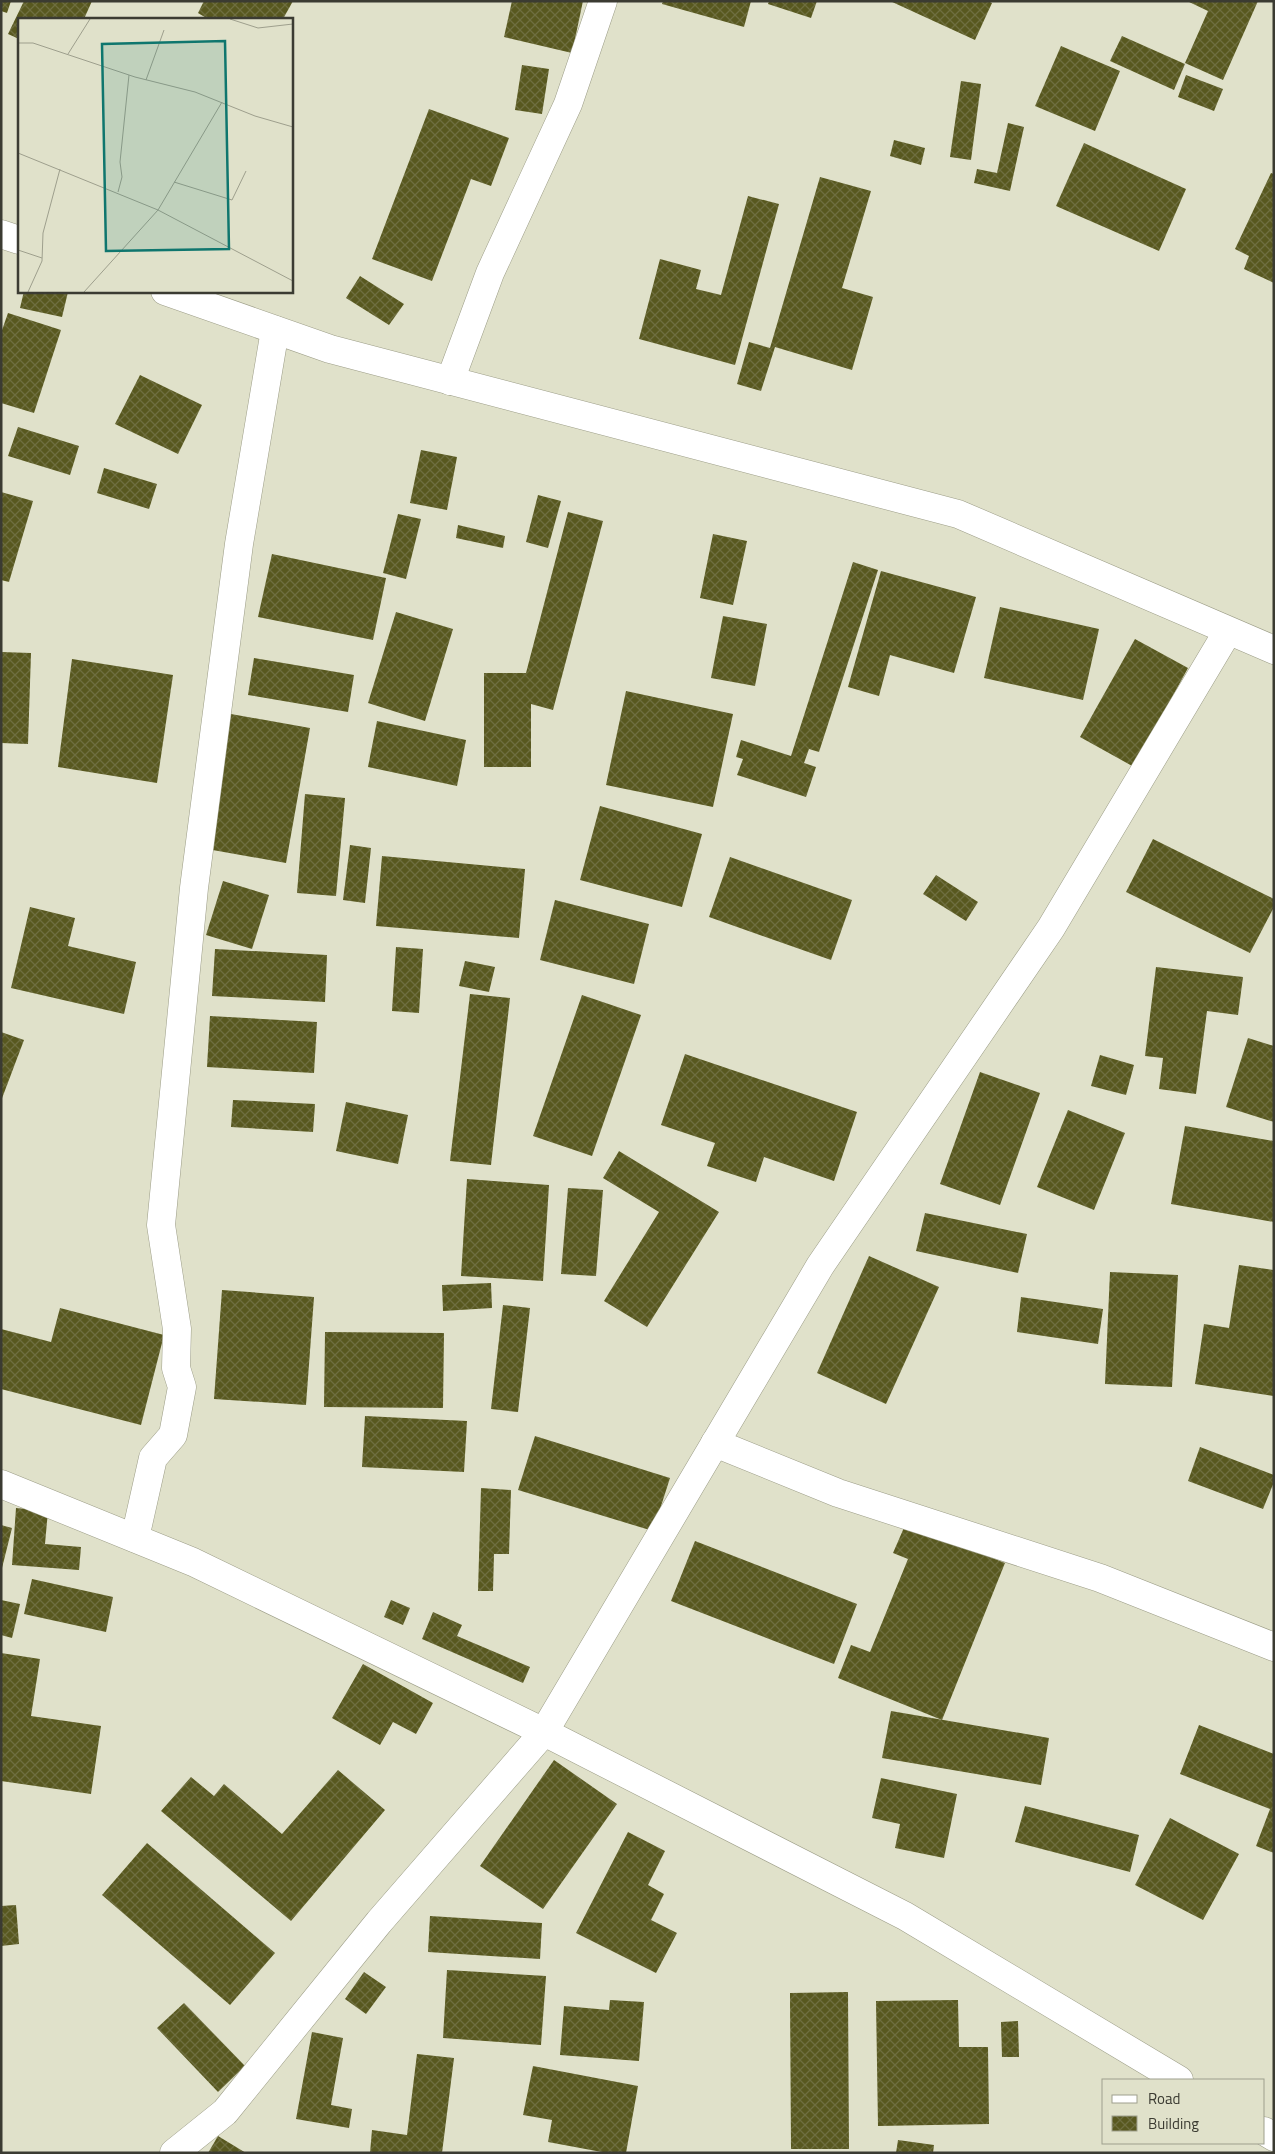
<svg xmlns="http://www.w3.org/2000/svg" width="1275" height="2154" viewBox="0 0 1275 2154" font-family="'Titillium Web',sans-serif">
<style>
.building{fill:url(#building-cross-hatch)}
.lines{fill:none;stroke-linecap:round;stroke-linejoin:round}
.minor-casing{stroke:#9c9d87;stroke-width:29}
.minor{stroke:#fff;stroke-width:28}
.inset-road{fill:none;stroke:#9e9f8d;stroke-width:1}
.view{fill:#0f766e;fill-opacity:0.15;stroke:#0f766e;stroke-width:2.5}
.inset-edge{fill:none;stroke:#3b3b32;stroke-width:2.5}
</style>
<defs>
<pattern id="building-cross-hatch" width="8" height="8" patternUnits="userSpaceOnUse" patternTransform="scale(1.25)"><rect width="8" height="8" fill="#58581f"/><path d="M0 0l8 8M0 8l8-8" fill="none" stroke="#6e6e40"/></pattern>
</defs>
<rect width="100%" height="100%" fill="#e0e1ca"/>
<g class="building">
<polygon points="1,1 11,1 7,13 1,11"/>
<polygon points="24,1 92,1 84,19 19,19 19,39 8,34"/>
<polygon points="204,1 293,1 283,19 208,19 198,13"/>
<polygon points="512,1 583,1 572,53 504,37"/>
<polygon points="663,1 751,1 744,27 662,4"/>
<polygon points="769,1 817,1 811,18 768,4"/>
<polygon points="890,1 988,1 992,3 975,40"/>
<polygon points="1187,1 1258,1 1223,80 1185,63 1208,11"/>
<polygon points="1122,36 1185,64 1174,90 1110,61"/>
<polygon points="1061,46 1120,71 1095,131 1035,106"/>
<polygon points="522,65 549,69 542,114 515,110"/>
<polygon points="1186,75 1223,89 1214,111 1178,97"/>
<polygon points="961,81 981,84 971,160 950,157"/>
<polygon points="429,109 509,138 491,186 471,179 432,281 372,259"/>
<polygon points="1008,123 1024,127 1010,191 974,183 977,169 997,173"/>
<polygon points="894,140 925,148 921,165 890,156"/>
<polygon points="1084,143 1186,189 1159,251 1056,206"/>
<polygon points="1271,173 1274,174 1274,283 1244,269 1249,256 1235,249"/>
<polygon points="820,177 871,191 842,288 873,297 852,370 775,347 761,391 737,384 749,342 770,348"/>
<polygon points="748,196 779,204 735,365 639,339 660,259 701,270 696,289 721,295"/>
<polygon points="360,276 404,304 389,325 346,298"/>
<polygon points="24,291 68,292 62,317 20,308"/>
<polygon points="8,313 61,330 34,413 1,403 1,333"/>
<polygon points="140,375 202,405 178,454 115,424"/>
<polygon points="18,427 79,446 70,475 8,456"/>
<polygon points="421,450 457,457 447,510 410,503"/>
<polygon points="104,468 157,484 149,509 97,493"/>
<polygon points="1,492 33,501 9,582 1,580"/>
<polygon points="538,495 561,501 548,548 526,542"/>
<polygon points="568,512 603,521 553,710 531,704 531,767 484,767 484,673 526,673"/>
<polygon points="398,514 421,519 406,579 383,573"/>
<polygon points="458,525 505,536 503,548 456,538"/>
<polygon points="713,534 747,541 733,605 700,598"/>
<polygon points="272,554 386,578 373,640 258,617"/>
<polygon points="853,562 878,570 819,752 809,749 804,763 816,767 806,797 737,775 743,759 736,757 741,740 791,756"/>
<polygon points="881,571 976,597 954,673 890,655 879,696 848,687"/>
<polygon points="1000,607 1099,629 1083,700 984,678"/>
<polygon points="396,612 453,629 425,721 368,703"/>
<polygon points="723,616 767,624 755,686 711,678"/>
<polygon points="1135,639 1188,668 1134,767 1080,737"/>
<polygon points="1,652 31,653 28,744 1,743"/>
<polygon points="254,658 354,675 348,712 248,695"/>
<polygon points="72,659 173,675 157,783 58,767"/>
<polygon points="626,691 733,714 713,807 606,785"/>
<polygon points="231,714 310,728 286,863 207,849"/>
<polygon points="377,721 466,740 457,786 368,767"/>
<polygon points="305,794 345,798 336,896 297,893"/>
<polygon points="600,806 702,834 682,907 580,880"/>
<polygon points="1153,839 1274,899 1274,907 1250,953 1126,892"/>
<polygon points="350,845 371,848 365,903 343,900"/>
<polygon points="382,856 525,869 519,938 376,926"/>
<polygon points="730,857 852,900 831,960 709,917"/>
<polygon points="936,875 978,902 966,921 923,894"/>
<polygon points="223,881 269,895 252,949 206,935"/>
<polygon points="555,900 649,924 634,984 540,960"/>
<polygon points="30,907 75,918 68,946 136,962 124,1014 11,988"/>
<polygon points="396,947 423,949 419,1013 392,1011"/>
<polygon points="215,949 327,955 325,1002 212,996"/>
<polygon points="465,961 495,967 489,992 459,986"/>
<polygon points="1156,967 1243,977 1238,1015 1207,1011 1196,1094 1159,1089 1163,1058 1145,1056"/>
<polygon points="470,994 510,998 491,1165 450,1161"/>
<polygon points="582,995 641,1015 592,1156 533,1136"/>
<polygon points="210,1016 317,1022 314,1073 207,1067"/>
<polygon points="1,1032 24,1040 1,1101"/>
<polygon points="1248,1038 1274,1046 1274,1122 1226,1107"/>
<polygon points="685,1054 857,1112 834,1181 764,1157 756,1182 707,1166 715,1143 661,1125"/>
<polygon points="1100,1055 1134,1065 1126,1095 1091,1086"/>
<polygon points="980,1072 1040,1093 1000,1205 940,1184"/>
<polygon points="233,1100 315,1104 313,1132 231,1127"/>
<polygon points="346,1102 408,1115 398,1164 336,1151"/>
<polygon points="1068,1110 1125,1133 1094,1210 1037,1187"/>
<polygon points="1185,1126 1274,1141 1274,1222 1171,1204"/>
<polygon points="619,1151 719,1212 647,1327 604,1301 659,1212 603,1178"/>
<polygon points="467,1179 549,1185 543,1281 461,1276"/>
<polygon points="568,1188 603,1190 596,1276 561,1274"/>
<polygon points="925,1213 1027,1234 1018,1273 916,1251"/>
<polygon points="869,1256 939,1287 886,1404 817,1373"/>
<polygon points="1239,1265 1274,1270 1274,1396 1195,1384 1204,1324 1229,1328"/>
<polygon points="1110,1272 1178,1275 1172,1387 1105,1384"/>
<polygon points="491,1283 492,1308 443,1311 442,1285"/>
<polygon points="222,1290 314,1297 306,1405 214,1399"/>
<polygon points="1021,1297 1103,1309 1098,1344 1017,1332"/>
<polygon points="503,1305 530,1308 518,1412 491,1409"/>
<polygon points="60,1308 164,1335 141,1425 1,1389 1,1329 51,1342"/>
<polygon points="325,1332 444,1333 443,1408 324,1407"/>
<polygon points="365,1416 467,1421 464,1472 362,1467"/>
<polygon points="535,1436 670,1478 653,1531 518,1490"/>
<polygon points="1200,1447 1274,1475 1274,1482 1263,1509 1188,1481"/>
<polygon points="481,1488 511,1490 509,1554 494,1554 493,1591 478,1591"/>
<polygon points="16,1508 48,1511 45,1544 81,1547 79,1570 12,1565"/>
<polygon points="906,1523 1005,1563 942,1720 838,1678 851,1645 870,1652 908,1559 893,1553"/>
<polygon points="1,1525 12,1528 2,1568 1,1568"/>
<polygon points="695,1541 857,1604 834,1664 671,1601"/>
<polygon points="32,1579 113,1597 106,1632 24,1614"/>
<polygon points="1,1600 20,1604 12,1638 1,1635"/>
<polygon points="391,1600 410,1608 403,1625 384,1617"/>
<polygon points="433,1612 462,1625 457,1636 530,1667 523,1683 422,1639"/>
<polygon points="1,1653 40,1659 31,1716 101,1726 91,1794 1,1781"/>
<polygon points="363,1664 433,1703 416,1734 393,1722 380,1745 332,1718"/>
<polygon points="891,1711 1049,1738 1041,1785 882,1758"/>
<polygon points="1199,1725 1274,1754 1274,1853 1256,1846 1270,1809 1180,1774"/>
<polygon points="554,1760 617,1804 543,1909 480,1866"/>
<polygon points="338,1770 385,1810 291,1921 161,1811 191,1777 214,1796 224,1784 282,1834"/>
<polygon points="881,1778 957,1794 944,1858 895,1848 900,1824 872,1818"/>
<polygon points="1025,1806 1139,1835 1130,1872 1015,1842"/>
<polygon points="1170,1818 1239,1854 1203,1920 1135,1885"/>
<polygon points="628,1832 665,1851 648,1885 664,1894 651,1920 677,1933 656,1973 576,1933"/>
<polygon points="147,1843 275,1953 230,2005 102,1895"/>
<polygon points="16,1905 19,1944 1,1946 1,1906"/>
<polygon points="430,1916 542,1923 540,1959 428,1952"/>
<polygon points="447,1970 546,1976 541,2045 443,2038"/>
<polygon points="364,1972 386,1987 366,2014 345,1999"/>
<polygon points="848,1992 849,2149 791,2149 790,1993"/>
<polygon points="610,2000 644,2002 639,2061 560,2055 564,2006 609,2010"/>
<polygon points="958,2000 959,2047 988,2047 989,2124 878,2126 876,2001"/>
<polygon points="184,2003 245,2066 218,2092 157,2028"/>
<polygon points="1018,2021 1019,2057 1002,2057 1001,2022"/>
<polygon points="312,2032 343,2038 331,2105 352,2109 349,2128 296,2119"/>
<polygon points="417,2054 454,2058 442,2153 370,2153 372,2130 407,2135"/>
<polygon points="533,2066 638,2086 626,2153 607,2153 548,2142 552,2120 523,2115"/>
<polygon points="218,2136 246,2153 208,2153"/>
<polygon points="898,2140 934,2145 933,2153 896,2153"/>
</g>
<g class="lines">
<g class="minor-casing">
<g id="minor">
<polyline points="1,234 19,240"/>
<polyline points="165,291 330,349 958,514 1274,650"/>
<polyline points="450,381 490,273 568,104 603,1"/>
<polyline points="715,1443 838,1493 1100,1578 1274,1647"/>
<polyline points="1,1484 193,1562 544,1732 905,1916 1179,2080"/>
<polyline points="135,1538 153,1458 173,1435 182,1387 176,1368 177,1329 161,1225 194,888 239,544 275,330"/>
<polyline points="1264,2131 1274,2137"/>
<polyline points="174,2153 225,2112 379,1922 544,1732 820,1266 1051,928 1228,631"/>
</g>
</g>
<use href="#minor" class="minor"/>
</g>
<g transform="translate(18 18)">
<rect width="275" height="275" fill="#e0e1ca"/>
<path class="inset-road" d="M212,1L240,10L275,6M0,25H15L117,59L177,74L237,98L275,109M50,36L72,1M128,62L146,12M0,135L140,192L275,263M156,164L214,182L228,153M100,174L104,159L102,144L111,57M0,232L24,240M10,274L24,243L25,215L42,151M66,274L140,192L204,84"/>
<path class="view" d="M207,23L211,231L88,233L84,26Z"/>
<rect width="275" height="275" class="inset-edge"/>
</g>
<rect width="1275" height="2154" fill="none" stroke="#3b3b32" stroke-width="5"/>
<rect x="1102" y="2079" width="162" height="65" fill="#e0e1ca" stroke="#9e9f8d"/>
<rect x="1112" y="2095" width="25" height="8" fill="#ffffff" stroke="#9e9f8d"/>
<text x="1148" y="2104" font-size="15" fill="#3b3b32">Road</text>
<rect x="1112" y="2116" width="25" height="15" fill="url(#building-cross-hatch)" stroke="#9e9f8d"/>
<text x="1148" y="2129" font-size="15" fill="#3b3b32">Building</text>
</svg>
